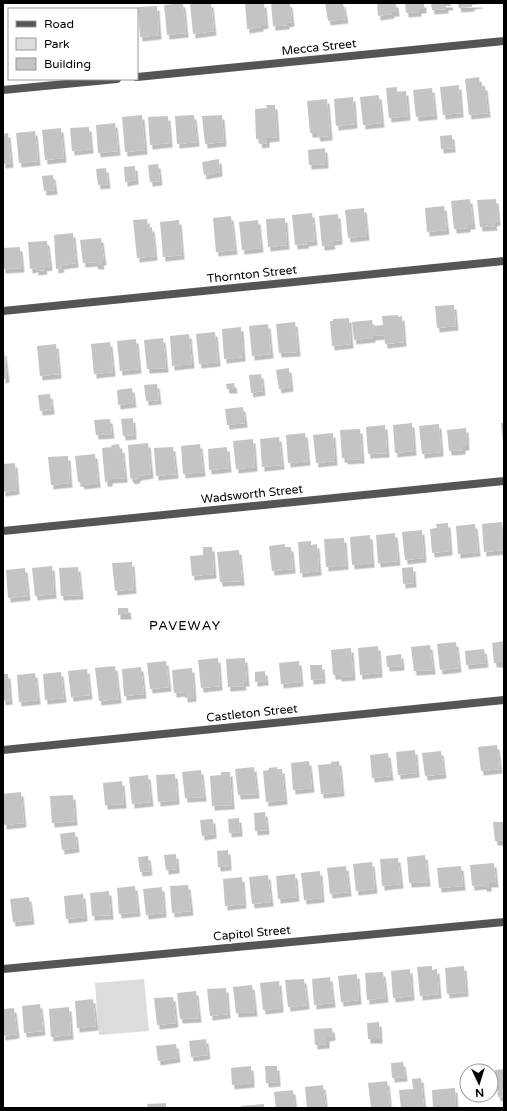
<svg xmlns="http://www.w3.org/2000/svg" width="507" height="1111" viewBox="0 0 507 1111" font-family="'Varela Round',sans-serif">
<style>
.green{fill:#dcdcdc}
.building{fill:#c4c4c4;filter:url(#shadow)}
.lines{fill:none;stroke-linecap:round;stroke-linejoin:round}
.street{stroke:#555;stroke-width:8}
.labels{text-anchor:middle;stroke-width:4;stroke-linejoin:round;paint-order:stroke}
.street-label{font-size:12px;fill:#000;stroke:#fff}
.neighbourhood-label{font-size:13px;letter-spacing:1px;fill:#000;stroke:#fff}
</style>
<defs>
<filter id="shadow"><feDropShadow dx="2.5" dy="4.5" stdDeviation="0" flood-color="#0004"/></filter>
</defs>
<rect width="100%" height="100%" fill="#fff"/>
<polygon class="green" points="144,979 149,1031 99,1035 95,983"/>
<g class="building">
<polygon points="183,3 186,33 167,35 164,5"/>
<polygon points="193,3 211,3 214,31 193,34 190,4"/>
<polygon points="245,3 264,3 266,24 261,25 261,27 247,29"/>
<polygon points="271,3 290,3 292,22 287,23 287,25 273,26"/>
<polygon points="325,3 343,3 346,19 328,21"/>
<polygon points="377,3 396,3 397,12 392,12 392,14 378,16"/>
<polygon points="405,3 424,3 424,9 419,9 419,12 406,13"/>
<polygon points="431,3 450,3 451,6 446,6 446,9 432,10"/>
<polygon points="458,3 480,3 480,4 472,5 472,7 459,8"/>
<polygon points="157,6 159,35 140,37 138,7"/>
<polygon points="479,77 480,86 485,86 488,113 469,115 465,79"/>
<polygon points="459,85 461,113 443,115 440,87"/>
<polygon points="397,87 397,92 406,91 408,116 389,118 386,88"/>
<polygon points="432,88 435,115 416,117 413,90"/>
<polygon points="379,95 382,123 363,125 360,97"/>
<polygon points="353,97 355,124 336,126 334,99"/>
<polygon points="327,99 330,136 318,137 317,133 310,133 307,101"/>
<polygon points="266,105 275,105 277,137 267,138 267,143 260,144 259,139 256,139 255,109 267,108"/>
<polygon points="142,115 145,150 125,152 122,117"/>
<polygon points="194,115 197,142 177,144 175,116"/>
<polygon points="222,115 224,142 205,144 202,116"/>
<polygon points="168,116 170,143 150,145 148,117"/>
<polygon points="115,123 118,151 98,153 96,125"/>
<polygon points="89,127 91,149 72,151 70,128"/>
<polygon points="61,128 64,158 45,160 42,130"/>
<polygon points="35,131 38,161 19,163 16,133"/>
<polygon points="8,133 11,163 3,164 3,134"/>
<polygon points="452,135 453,148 441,149 440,136"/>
<polygon points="325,148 326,164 309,165 308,150"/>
<polygon points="219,159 220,172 204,175 202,162"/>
<polygon points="158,164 160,181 150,182 148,165"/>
<polygon points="135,166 136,180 125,182 124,167"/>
<polygon points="106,168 108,184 98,185 96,169"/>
<polygon points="53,175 55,190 44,191 42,176"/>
<polygon points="470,199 473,225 468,225 468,228 454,229 451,201"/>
<polygon points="496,199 498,221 494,222 495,226 480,227 477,200"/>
<polygon points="444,206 447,230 427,232 425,208"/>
<polygon points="364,208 367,236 348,238 345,210"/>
<polygon points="312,213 315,241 306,242 307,244 295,245 292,215"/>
<polygon points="338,214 340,240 332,241 333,245 322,246 319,216"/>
<polygon points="231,216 235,250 216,252 213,218"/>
<polygon points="285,218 287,245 268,247 266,219"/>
<polygon points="147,219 148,228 152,227 155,256 137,258 133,220"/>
<polygon points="179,220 182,255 163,257 160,222"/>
<polygon points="258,220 261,248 242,250 239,222"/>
<polygon points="73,233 76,263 61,265 62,268 56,269 54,235"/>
<polygon points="101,238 104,261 101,261 102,265 96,265 95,262 83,263 80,240"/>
<polygon points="47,241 50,266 44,267 45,270 36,271 36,268 30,269 28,242"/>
<polygon points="20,247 22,268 3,269 3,248"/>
<polygon points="454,305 456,326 437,328 435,306"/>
<polygon points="398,315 398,317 402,316 404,342 385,344 384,335 373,336 373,338 354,340 352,322 372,320 373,326 383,325 382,316"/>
<polygon points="349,318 351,344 332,346 330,321 333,321 333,319"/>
<polygon points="295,322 298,352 279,353 276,324"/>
<polygon points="268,324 271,354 252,356 249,326"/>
<polygon points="241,327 243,357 224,359 222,329"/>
<polygon points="215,332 218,362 199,364 196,334"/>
<polygon points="189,334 192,364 172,366 170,336"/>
<polygon points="163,338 166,368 147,369 144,340"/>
<polygon points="136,339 139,369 120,371 117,341"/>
<polygon points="110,342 113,372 94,374 91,344"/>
<polygon points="56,344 59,374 40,376 37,346"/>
<polygon points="3,351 4,351 7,378 3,379"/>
<polygon points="289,368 291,387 279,389 276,370"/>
<polygon points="261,374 263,391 251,393 249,375"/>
<polygon points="234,383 235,389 227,389 226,384"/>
<polygon points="157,384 159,400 146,401 144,385"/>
<polygon points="132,388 134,403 118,405 117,390"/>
<polygon points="50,394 52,410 40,411 38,395"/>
<polygon points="243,407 245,423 227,425 225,409"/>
<polygon points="133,418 134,435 123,436 121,419"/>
<polygon points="110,419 112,434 96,435 94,420"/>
<polygon points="412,423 414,451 395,453 393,425"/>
<polygon points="501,423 504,423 504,443 503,443"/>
<polygon points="439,424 441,452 422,454 419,426"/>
<polygon points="385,425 387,453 368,454 366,427"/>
<polygon points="466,428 467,446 463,446 463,450 449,451 447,430"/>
<polygon points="360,429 362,459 345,460 345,458 342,458 340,430"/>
<polygon points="305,433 308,461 288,463 286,435"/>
<polygon points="333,433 335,461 316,463 313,435"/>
<polygon points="279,437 282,465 262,467 260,439"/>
<polygon points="253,439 255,467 236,469 233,441"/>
<polygon points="148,443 151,474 139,476 137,479 133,480 130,477 128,445"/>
<polygon points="119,444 120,449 122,448 125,478 110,479 110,482 105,482 102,448 112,447 111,445"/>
<polygon points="200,444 203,472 183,474 181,446"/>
<polygon points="173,447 176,474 156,476 154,448"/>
<polygon points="227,447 229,468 209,470 208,449"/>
<polygon points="95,454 98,483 82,485 81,482 78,482 75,456"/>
<polygon points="68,456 70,483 51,485 48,457"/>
<polygon points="15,463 17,490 3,492 3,464"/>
<polygon points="502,522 504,550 484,552 482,524"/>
<polygon points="448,523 450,551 432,553 430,529 437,528 436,524"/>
<polygon points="475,524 478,552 458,554 456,526"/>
<polygon points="422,530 424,558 405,560 402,532"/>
<polygon points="395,533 398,561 378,563 376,535"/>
<polygon points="370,535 372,563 352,565 350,537"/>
<polygon points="344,538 346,565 326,567 324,539"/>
<polygon points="311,541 311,545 317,544 319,571 300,573 298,542"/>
<polygon points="285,544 285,547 291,547 293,569 272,571 269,546"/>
<polygon points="203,547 212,547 214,574 192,576 190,556 203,555"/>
<polygon points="239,550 242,581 220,582 217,552"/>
<polygon points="132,562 134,589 115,591 112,563"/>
<polygon points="52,566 54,594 35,596 32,568"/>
<polygon points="78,567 81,595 61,596 59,568"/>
<polygon points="413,567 414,583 403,584 402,568"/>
<polygon points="25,568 28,596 8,598 6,570"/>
<polygon points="118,608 128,608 129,615 118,615"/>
<polygon points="504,641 504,663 494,663 492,643"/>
<polygon points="456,642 459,668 440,670 437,644"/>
<polygon points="430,645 433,670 414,671 411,647"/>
<polygon points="378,646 380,673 360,675 358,648"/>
<polygon points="351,648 353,676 339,677 339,675 333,675 331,650"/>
<polygon points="484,649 486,663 466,665 465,651"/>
<polygon points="401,654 402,666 387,667 386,656"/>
<polygon points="218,658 220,686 201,688 198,660"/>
<polygon points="245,658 247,682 243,682 244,686 228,687 226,659"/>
<polygon points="166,661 169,687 150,689 147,663"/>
<polygon points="299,661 301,682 281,684 279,663"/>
<polygon points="310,665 322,665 323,679 311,680"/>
<polygon points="115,666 119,699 99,701 95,668"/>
<polygon points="141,667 144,694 124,696 122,669"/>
<polygon points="192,668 194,697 185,698 185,692 174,693 172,670"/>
<polygon points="87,669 90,695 71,697 68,671"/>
<polygon points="265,671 266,681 255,682 255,672"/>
<polygon points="61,672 64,698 45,700 43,674"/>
<polygon points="35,673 38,700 19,702 17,675"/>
<polygon points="3,674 8,674 10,700 3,701"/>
<polygon points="497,745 500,769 481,771 478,747"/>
<polygon points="415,750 417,773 398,775 396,752"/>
<polygon points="441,751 444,774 425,776 422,753"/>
<polygon points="388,753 391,776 372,778 370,755"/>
<polygon points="309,761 312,788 293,790 291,763"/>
<polygon points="339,761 342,792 321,794 318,765 331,764 331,762"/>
<polygon points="254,767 257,794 238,795 235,769"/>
<polygon points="277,767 277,769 282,769 285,800 266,802 263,771 269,770 269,768"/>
<polygon points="201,770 204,797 185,798 182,772"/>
<polygon points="221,772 230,772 232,805 212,806 210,776 221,775"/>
<polygon points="175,774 177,800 158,802 156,775"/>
<polygon points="148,775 151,802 132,804 129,777"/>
<polygon points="122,781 124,804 105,805 103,783"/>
<polygon points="21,792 24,823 4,825 3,794"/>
<polygon points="73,795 75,821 52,823 50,796"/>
<polygon points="265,812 267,830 255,831 254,813"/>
<polygon points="239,818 240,832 229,833 228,819"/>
<polygon points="213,819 214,834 202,836 200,820"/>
<polygon points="493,822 504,822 504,841 495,841"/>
<polygon points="75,832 77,848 62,850 60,834"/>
<polygon points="228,850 229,866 218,867 217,851"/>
<polygon points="176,854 177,869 166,870 164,855"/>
<polygon points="425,855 428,882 409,883 407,857"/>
<polygon points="148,856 150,871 140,872 138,857"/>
<polygon points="398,858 401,884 382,886 380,859"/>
<polygon points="372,862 375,889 356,891 353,864"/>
<polygon points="494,863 496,883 489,883 489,887 484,887 484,885 472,886 470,865"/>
<polygon points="346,866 349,892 330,894 327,868"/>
<polygon points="461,866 463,886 439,888 437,868"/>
<polygon points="320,871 322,898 304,900 301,873"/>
<polygon points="295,874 297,897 278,899 276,876"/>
<polygon points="268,875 271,902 252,904 249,877"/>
<polygon points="242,877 244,904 225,906 223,879"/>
<polygon points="188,885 191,911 172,913 170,886"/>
<polygon points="135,886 138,912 119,914 117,888"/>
<polygon points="162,887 164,913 146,915 143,889"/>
<polygon points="109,891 111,915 92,916 90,893"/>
<polygon points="83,894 85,917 66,919 64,896"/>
<polygon points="29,897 32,920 13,922 10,899"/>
<polygon points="432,966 432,970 437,969 439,994 420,996 417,967"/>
<polygon points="464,966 466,992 447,994 445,968"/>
<polygon points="410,969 412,996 393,998 391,971"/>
<polygon points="383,972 386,998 367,1000 365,973"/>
<polygon points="357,974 359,1000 341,1002 338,976"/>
<polygon points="330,977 333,1003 314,1005 312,979"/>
<polygon points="304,979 307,1005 288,1007 285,980"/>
<polygon points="279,981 281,1008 263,1010 260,983"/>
<polygon points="252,985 255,1012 236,1013 233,987"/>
<polygon points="226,988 228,1014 210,1016 207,989"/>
<polygon points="196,991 199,1018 180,1019 177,993"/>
<polygon points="173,997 176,1023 157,1025 154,998"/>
<polygon points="93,999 96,1026 77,1028 75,1001"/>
<polygon points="40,1004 43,1031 24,1033 22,1006"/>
<polygon points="69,1007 71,1035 51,1037 49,1009"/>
<polygon points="14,1008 17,1034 3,1036 3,1009"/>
<polygon points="379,1022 380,1039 368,1039 367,1023"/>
<polygon points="332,1028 333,1036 327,1037 327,1044 315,1045 314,1029"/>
<polygon points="206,1039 208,1055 191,1057 189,1041"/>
<polygon points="176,1044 178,1058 158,1061 156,1046"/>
<polygon points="403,1062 405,1077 392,1078 391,1063"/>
<polygon points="251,1066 252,1083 232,1085 231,1068"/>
<polygon points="265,1066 277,1066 278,1082 266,1083"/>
<polygon points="504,1069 504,1096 498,1097 495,1070"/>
<polygon points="421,1078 424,1108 401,1108 399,1090 413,1089 412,1079"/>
<polygon points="387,1081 390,1108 371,1108 368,1083"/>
<polygon points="323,1085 326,1108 307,1108 305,1087"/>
<polygon points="455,1088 456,1108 433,1108 432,1090"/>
<polygon points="293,1090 295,1108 276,1108 274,1092"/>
<polygon points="166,1103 166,1108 148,1108 147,1104"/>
<polygon points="264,1104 264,1108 241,1108 241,1106"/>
</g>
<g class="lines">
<g class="street">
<polyline points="137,77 504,41"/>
<polyline points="3,90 117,79"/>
<polyline points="3,311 504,261"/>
<polyline points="3,531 504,481"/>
<polyline points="3,750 504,700"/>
<polyline points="3,969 504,922"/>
</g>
</g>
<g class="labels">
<g class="street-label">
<text transform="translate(319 47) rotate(-6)" y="4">Mecca Street</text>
<text transform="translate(252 274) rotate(-6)" y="4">Thornton Street</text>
<text transform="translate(252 494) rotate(-6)" y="4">Wadsworth Street</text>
<text transform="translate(252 713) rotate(-6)" y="4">Castleton Street</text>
<text transform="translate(252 933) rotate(-5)" y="4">Capitol Street</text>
</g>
<g class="neighbourhood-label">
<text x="185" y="630">PAVEWAY</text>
</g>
</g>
<rect width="507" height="1111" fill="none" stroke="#000000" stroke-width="8"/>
<rect x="8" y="8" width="130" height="72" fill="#ffffff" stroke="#999999"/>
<rect x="16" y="21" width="20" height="6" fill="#555555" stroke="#999999"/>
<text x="44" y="28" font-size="12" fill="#000000">Road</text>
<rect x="16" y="38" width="20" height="12" fill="#dcdcdc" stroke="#999999"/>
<text x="44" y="48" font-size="12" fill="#000000">Park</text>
<rect x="16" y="58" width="20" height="12" fill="#c4c4c4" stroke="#999999"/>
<text x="44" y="68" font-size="12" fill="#000000">Building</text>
<g transform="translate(479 1083) rotate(176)"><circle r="19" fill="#ffffff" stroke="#999999"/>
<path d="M0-3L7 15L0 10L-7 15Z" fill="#000000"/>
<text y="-6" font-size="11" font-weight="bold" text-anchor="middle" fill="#000000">N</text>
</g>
</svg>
